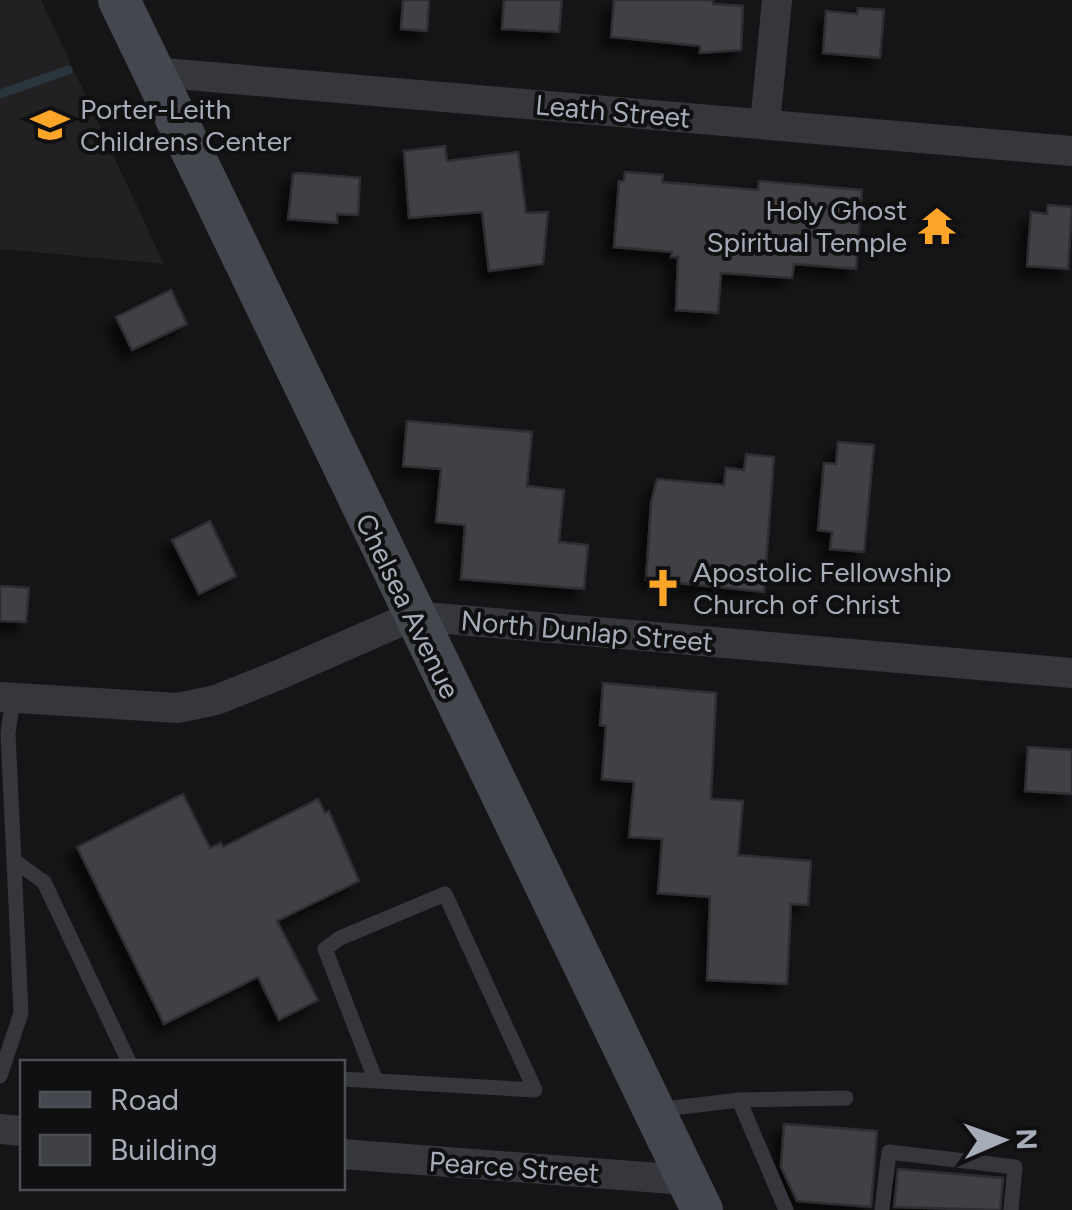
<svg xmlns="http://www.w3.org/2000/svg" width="1072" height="1210" viewBox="0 0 1072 1210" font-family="Figtree,sans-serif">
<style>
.built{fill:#212124}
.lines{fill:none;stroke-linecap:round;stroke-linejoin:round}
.stream{stroke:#2a363c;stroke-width:9}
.building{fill:#3f4044;stroke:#2f2f33;stroke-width:2.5;filter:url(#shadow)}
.service{stroke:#36373d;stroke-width:15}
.minor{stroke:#36373d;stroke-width:30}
.secondary{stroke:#44474d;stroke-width:42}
.labels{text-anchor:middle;stroke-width:8;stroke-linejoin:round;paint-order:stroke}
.poi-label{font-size:28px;fill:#a6adb8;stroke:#101012;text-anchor:start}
.street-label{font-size:28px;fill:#a6adb8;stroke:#101012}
</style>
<defs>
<filter id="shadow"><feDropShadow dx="-9" dy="9" stdDeviation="5" flood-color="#0009"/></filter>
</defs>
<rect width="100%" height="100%" fill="#151517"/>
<polygon class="built" points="0,0 41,0 164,264 0,249"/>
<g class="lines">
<polyline class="stream" points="0,94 68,70"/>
</g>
<g class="building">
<polygon points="403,0 429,0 427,31 401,29"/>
<polygon points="504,0 562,0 559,32 502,29"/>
<polygon points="614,0 713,0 713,4 743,6 741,50 700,53 700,46 611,37"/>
<polygon points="858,8 884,10 880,58 823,53 826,11 857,14"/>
<polygon points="445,146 447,161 518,152 526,213 548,212 543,264 489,271 482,212 409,218 404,151"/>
<polygon points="625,172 663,175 662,182 758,190 759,181 862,190 856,269 794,264 792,278 721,273 718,313 676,310 678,257 671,257 672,252 614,247 619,181 624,181"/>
<polygon points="301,173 360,178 358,215 337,214 337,223 288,219 293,174"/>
<polygon points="1048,205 1072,207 1068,269 1027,266 1031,212 1047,214"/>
<polygon points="171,290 187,324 132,350 116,317"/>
<polygon points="407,421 532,432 527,486 564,490 559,542 588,545 584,589 461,579 465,525 436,522 441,469 403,466"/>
<polygon points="838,442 874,445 864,552 830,549 832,532 818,530 824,463 836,464"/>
<polygon points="746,454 774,457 764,592 646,580 651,503 657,479 724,485 726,468 744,470"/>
<polygon points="210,521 236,576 199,594 172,540"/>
<polygon points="0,586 29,588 26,622 0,621"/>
<polygon points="603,683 716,693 711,799 743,801 738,855 811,861 808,905 791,904 787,984 707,980 710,897 658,893 662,839 629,837 634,782 602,779 606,726 600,725"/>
<polygon points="1028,747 1072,750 1072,794 1025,791"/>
<polygon points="183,794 210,848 221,843 223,847 318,799 325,813 329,811 359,881 277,921 318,1000 279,1020 258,977 164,1024 77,847"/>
<polygon points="784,1124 877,1131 871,1207 797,1201 781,1167"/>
<polygon points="898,1169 1003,1178 1000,1210 894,1207"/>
</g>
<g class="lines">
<g class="service">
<polyline points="16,862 44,882 129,1062"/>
<polyline points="0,1076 21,1013 8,733 13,698"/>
<polyline points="342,1079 535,1090 445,894 340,938 325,949 376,1081"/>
<polyline points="739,1100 786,1210"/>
<polyline points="656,1110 739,1100 846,1098"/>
<polyline points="882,1210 889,1152 1015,1167 1011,1210"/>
</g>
<g class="minor">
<polyline points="153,72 1072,151"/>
<polyline points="765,124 777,0"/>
<polyline points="0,697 178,708 216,700 276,676 413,616 1072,673"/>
<polyline points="0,1129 22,1131"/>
<polyline points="342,1154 686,1180"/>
</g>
<polyline class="secondary" points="119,0 702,1210"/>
</g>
<defs>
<g id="school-bare" transform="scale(3)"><path d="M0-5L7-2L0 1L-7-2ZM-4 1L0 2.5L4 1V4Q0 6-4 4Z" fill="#fda528" stroke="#101012" stroke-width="2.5" paint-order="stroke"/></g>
<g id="temple-bare" transform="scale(3)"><path d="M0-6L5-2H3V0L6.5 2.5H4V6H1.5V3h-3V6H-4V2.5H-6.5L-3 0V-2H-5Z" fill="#fda528" stroke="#101012" stroke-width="2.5" paint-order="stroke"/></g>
<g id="church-bare" transform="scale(3)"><path d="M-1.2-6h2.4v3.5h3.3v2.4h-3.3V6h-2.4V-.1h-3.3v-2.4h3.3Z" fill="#fda528" stroke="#101012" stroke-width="2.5" paint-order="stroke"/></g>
</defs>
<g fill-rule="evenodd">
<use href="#school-bare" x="50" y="125"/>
<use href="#temple-bare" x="937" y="226"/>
<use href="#church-bare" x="663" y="588"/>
</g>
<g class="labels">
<g class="poi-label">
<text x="80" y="119">Porter-Leith<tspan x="80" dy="32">Childrens Center</tspan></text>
<text x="907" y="220" text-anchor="end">Holy Ghost<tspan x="907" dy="32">Spiritual Temple</tspan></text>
<text x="693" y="582">Apostolic Fellowship<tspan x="693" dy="32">Church of Christ</tspan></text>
</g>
<g class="street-label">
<text transform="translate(613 111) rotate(5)" y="10">Leath Street</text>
<text transform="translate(408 606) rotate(64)" y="10">Chelsea Avenue</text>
<text transform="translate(587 631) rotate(5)" y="10">North Dunlap Street</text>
<text transform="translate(514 1167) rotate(4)" y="10">Pearce Street</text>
</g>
</g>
<rect x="20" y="1060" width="325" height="130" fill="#101012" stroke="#4c4f54" stroke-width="2.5"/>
<rect x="40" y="1092" width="50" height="15" fill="#44474d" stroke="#4c4f54" stroke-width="2.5"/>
<text x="110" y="1110" font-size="30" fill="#a6adb8">Road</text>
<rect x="40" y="1135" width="50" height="30" fill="#3f4044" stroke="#4c4f54" stroke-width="2.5"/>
<text x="110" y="1160" font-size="30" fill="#a6adb8">Building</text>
<g transform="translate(1002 1140) rotate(88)" stroke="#101012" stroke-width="8" paint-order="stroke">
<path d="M0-8L18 38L0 25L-18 38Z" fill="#a6adb8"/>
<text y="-15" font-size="28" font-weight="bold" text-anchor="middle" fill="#a6adb8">N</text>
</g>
</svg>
